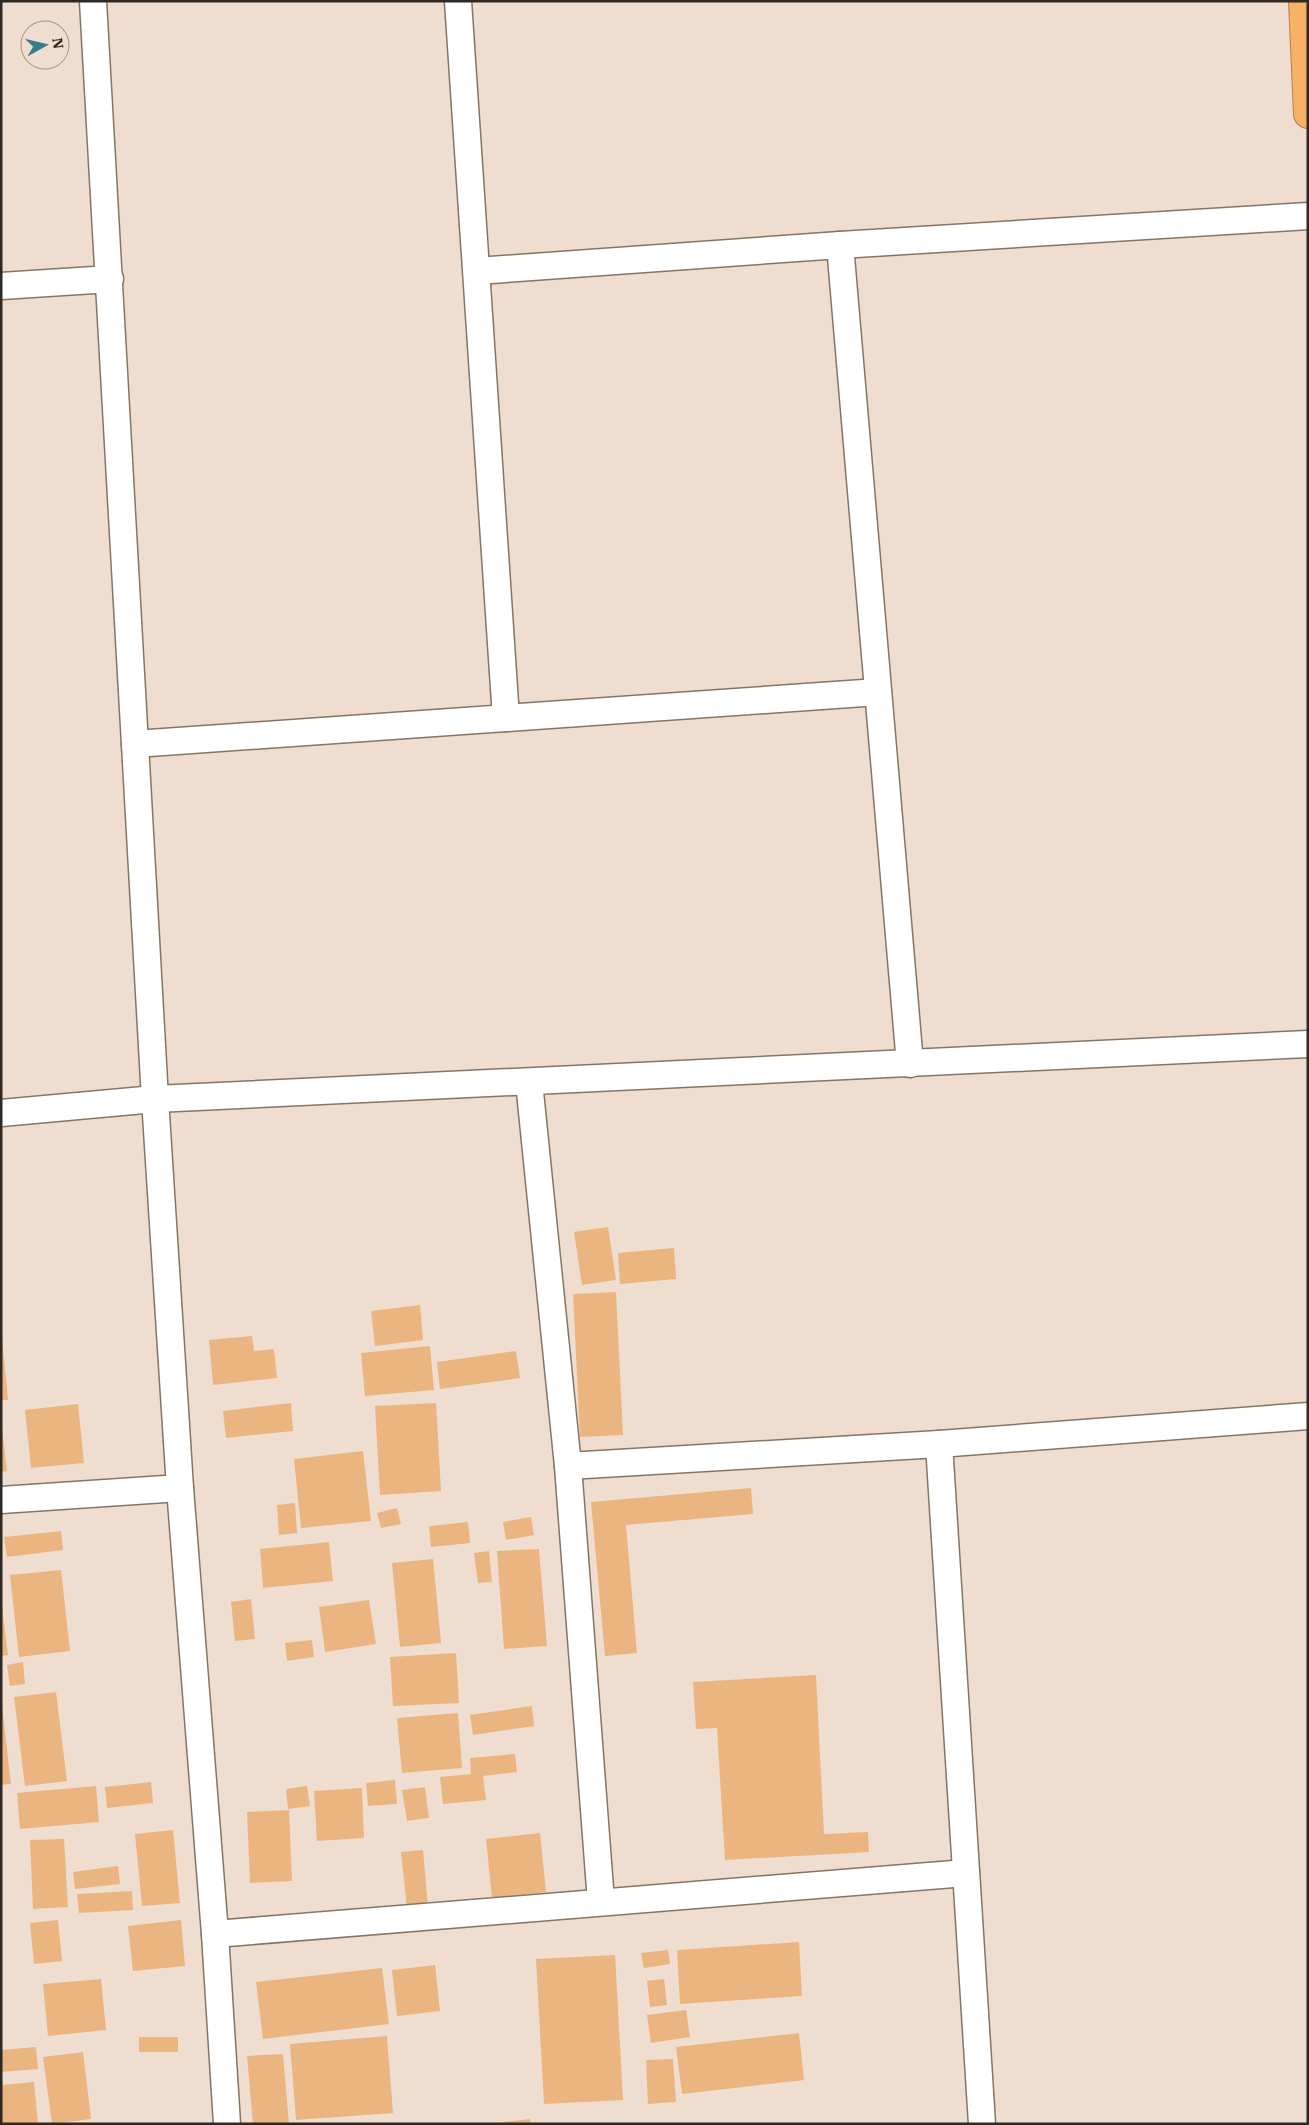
<svg xmlns="http://www.w3.org/2000/svg" width="1309" height="2125" viewBox="0 0 1309 2125" font-family="'IBM Plex Serif',serif">
<style>
.building{fill:#eab580}
.lines{fill:none;stroke-linecap:round;stroke-linejoin:round}
.street-casing{stroke:#847567;stroke-width:29}
.highway-casing{stroke:#b2814e;stroke-width:30}
.street{stroke:#fff;stroke-width:26}
.highway{stroke:#f8b165;stroke-width:28}
</style>
<rect width="100%" height="100%" fill="#efdecf"/>
<g class="building">
<polygon points="608,1227 616,1280 582,1285 574,1232"/>
<polygon points="674,1248 676,1279 620,1284 618,1253"/>
<polygon points="616,1292 623,1435 580,1437 573,1294"/>
<polygon points="420,1305 423,1340 375,1346 371,1311"/>
<polygon points="1,1327 8,1400 1,1400"/>
<polygon points="252,1336 254,1351 274,1349 277,1378 213,1385 209,1340"/>
<polygon points="430,1346 434,1390 365,1396 361,1353"/>
<polygon points="516,1351 520,1378 440,1389 437,1362"/>
<polygon points="291,1403 293,1431 226,1438 223,1411"/>
<polygon points="436,1403 441,1491 380,1495 375,1406"/>
<polygon points="78,1404 84,1463 31,1468 25,1410"/>
<polygon points="1,1419 7,1471 1,1472"/>
<polygon points="363,1451 371,1521 301,1528 294,1459"/>
<polygon points="751,1488 753,1514 626,1525 637,1653 605,1656 591,1502"/>
<polygon points="295,1503 297,1533 279,1535 277,1505"/>
<polygon points="397,1508 401,1524 381,1528 377,1513"/>
<polygon points="531,1517 534,1535 506,1540 503,1522"/>
<polygon points="468,1522 470,1543 431,1547 429,1526"/>
<polygon points="61,1531 63,1550 7,1557 4,1537"/>
<polygon points="329,1542 333,1581 263,1588 260,1549"/>
<polygon points="539,1549 547,1646 504,1649 497,1551"/>
<polygon points="489,1551 492,1582 478,1583 474,1553"/>
<polygon points="433,1559 441,1643 400,1647 392,1563"/>
<polygon points="61,1570 70,1651 19,1657 10,1575"/>
<polygon points="1,1598 8,1655 1,1656"/>
<polygon points="251,1599 255,1639 235,1641 231,1602"/>
<polygon points="369,1600 376,1644 325,1652 319,1607"/>
<polygon points="312,1640 314,1657 287,1661 285,1643"/>
<polygon points="456,1653 459,1703 393,1706 390,1657"/>
<polygon points="23,1662 25,1684 10,1686 7,1665"/>
<polygon points="816,1675 824,1834 868,1832 869,1852 725,1860 717,1728 696,1729 693,1682"/>
<polygon points="56,1692 67,1781 25,1786 14,1697"/>
<polygon points="1,1696 11,1784 1,1785"/>
<polygon points="532,1706 534,1726 473,1735 470,1715"/>
<polygon points="458,1713 462,1768 402,1773 397,1718"/>
<polygon points="515,1754 517,1772 483,1776 486,1800 443,1804 440,1777 471,1774 470,1758"/>
<polygon points="395,1780 397,1804 368,1806 366,1783"/>
<polygon points="151,1782 153,1803 107,1808 105,1787"/>
<polygon points="96,1786 99,1822 20,1829 17,1793"/>
<polygon points="307,1786 310,1806 288,1809 286,1789"/>
<polygon points="425,1787 429,1818 407,1821 402,1790"/>
<polygon points="362,1788 364,1838 317,1841 314,1791"/>
<polygon points="289,1810 292,1881 250,1883 247,1812"/>
<polygon points="173,1830 180,1903 142,1906 135,1834"/>
<polygon points="540,1833 546,1892 492,1898 486,1839"/>
<polygon points="64,1839 68,1907 33,1909 30,1840"/>
<polygon points="423,1850 428,1907 407,1909 401,1852"/>
<polygon points="118,1866 120,1884 75,1889 73,1872"/>
<polygon points="132,1891 133,1910 79,1913 77,1894"/>
<polygon points="58,1920 62,1961 34,1964 30,1923"/>
<polygon points="181,1920 185,1966 133,1971 128,1926"/>
<polygon points="799,1942 802,1996 680,2004 677,1950"/>
<polygon points="668,1950 670,1964 644,1968 641,1953"/>
<polygon points="615,1955 623,2100 544,2104 536,1959"/>
<polygon points="435,1965 440,2011 397,2016 392,1970"/>
<polygon points="382,1968 389,2024 263,2039 256,1982"/>
<polygon points="101,1979 106,2030 48,2036 43,1984"/>
<polygon points="664,1979 667,2005 650,2007 647,1981"/>
<polygon points="686,2010 690,2037 651,2043 647,2015"/>
<polygon points="799,2033 804,2080 682,2094 676,2047"/>
<polygon points="387,2036 393,2113 296,2120 290,2044"/>
<rect x="139" y="2037" width="39" height="15"/>
<polygon points="36,2047 38,2069 1,2072 1,2050"/>
<polygon points="83,2052 91,2119 52,2124 43,2057"/>
<polygon points="283,2054 289,2124 253,2124 247,2056"/>
<polygon points="673,2059 676,2102 648,2104 646,2060"/>
<polygon points="34,2082 38,2124 1,2124 1,2085"/>
<polygon points="530,2119 531,2124 503,2124 503,2122"/>
</g>
<g class="lines">
<g class="street-casing">
<g id="street">
<polyline points="93,1 155,1099 180,1488 215,1934 227,2124"/>
<polyline points="458,1 506,718"/>
<polyline points="840,245 910,1064"/>
<polyline points="477,271 840,245 1308,216"/>
<polyline points="1,286 110,279"/>
<polyline points="135,744 878,692"/>
<polyline points="529,1082 568,1466 601,1902"/>
<polyline points="1,1113 155,1099 1308,1044"/>
<polyline points="939,1444 982,2124"/>
<polyline points="568,1466 939,1444 1308,1416"/>
<polyline points="1,1500 180,1488"/>
<polyline points="215,1934 966,1873"/>
</g>
</g>
<g class="highway-casing">
<polyline id="highway" points="1303,1 1308,114"/>
</g>
<use href="#street" class="street"/>
<use href="#highway" class="highway"/>
</g>
<rect width="1309" height="2125" fill="none" stroke="#2f2923" stroke-width="5"/>
<g transform="translate(45 45) rotate(82)"><circle r="24" fill="#efdecf" stroke="#a2968a"/>
<path d="M0-4L9 19L0 12L-9 19Z" fill="#397c8d"/>
<text y="-8" font-size="14" font-weight="bold" text-anchor="middle" fill="#2f2923">N</text>
</g>
</svg>
